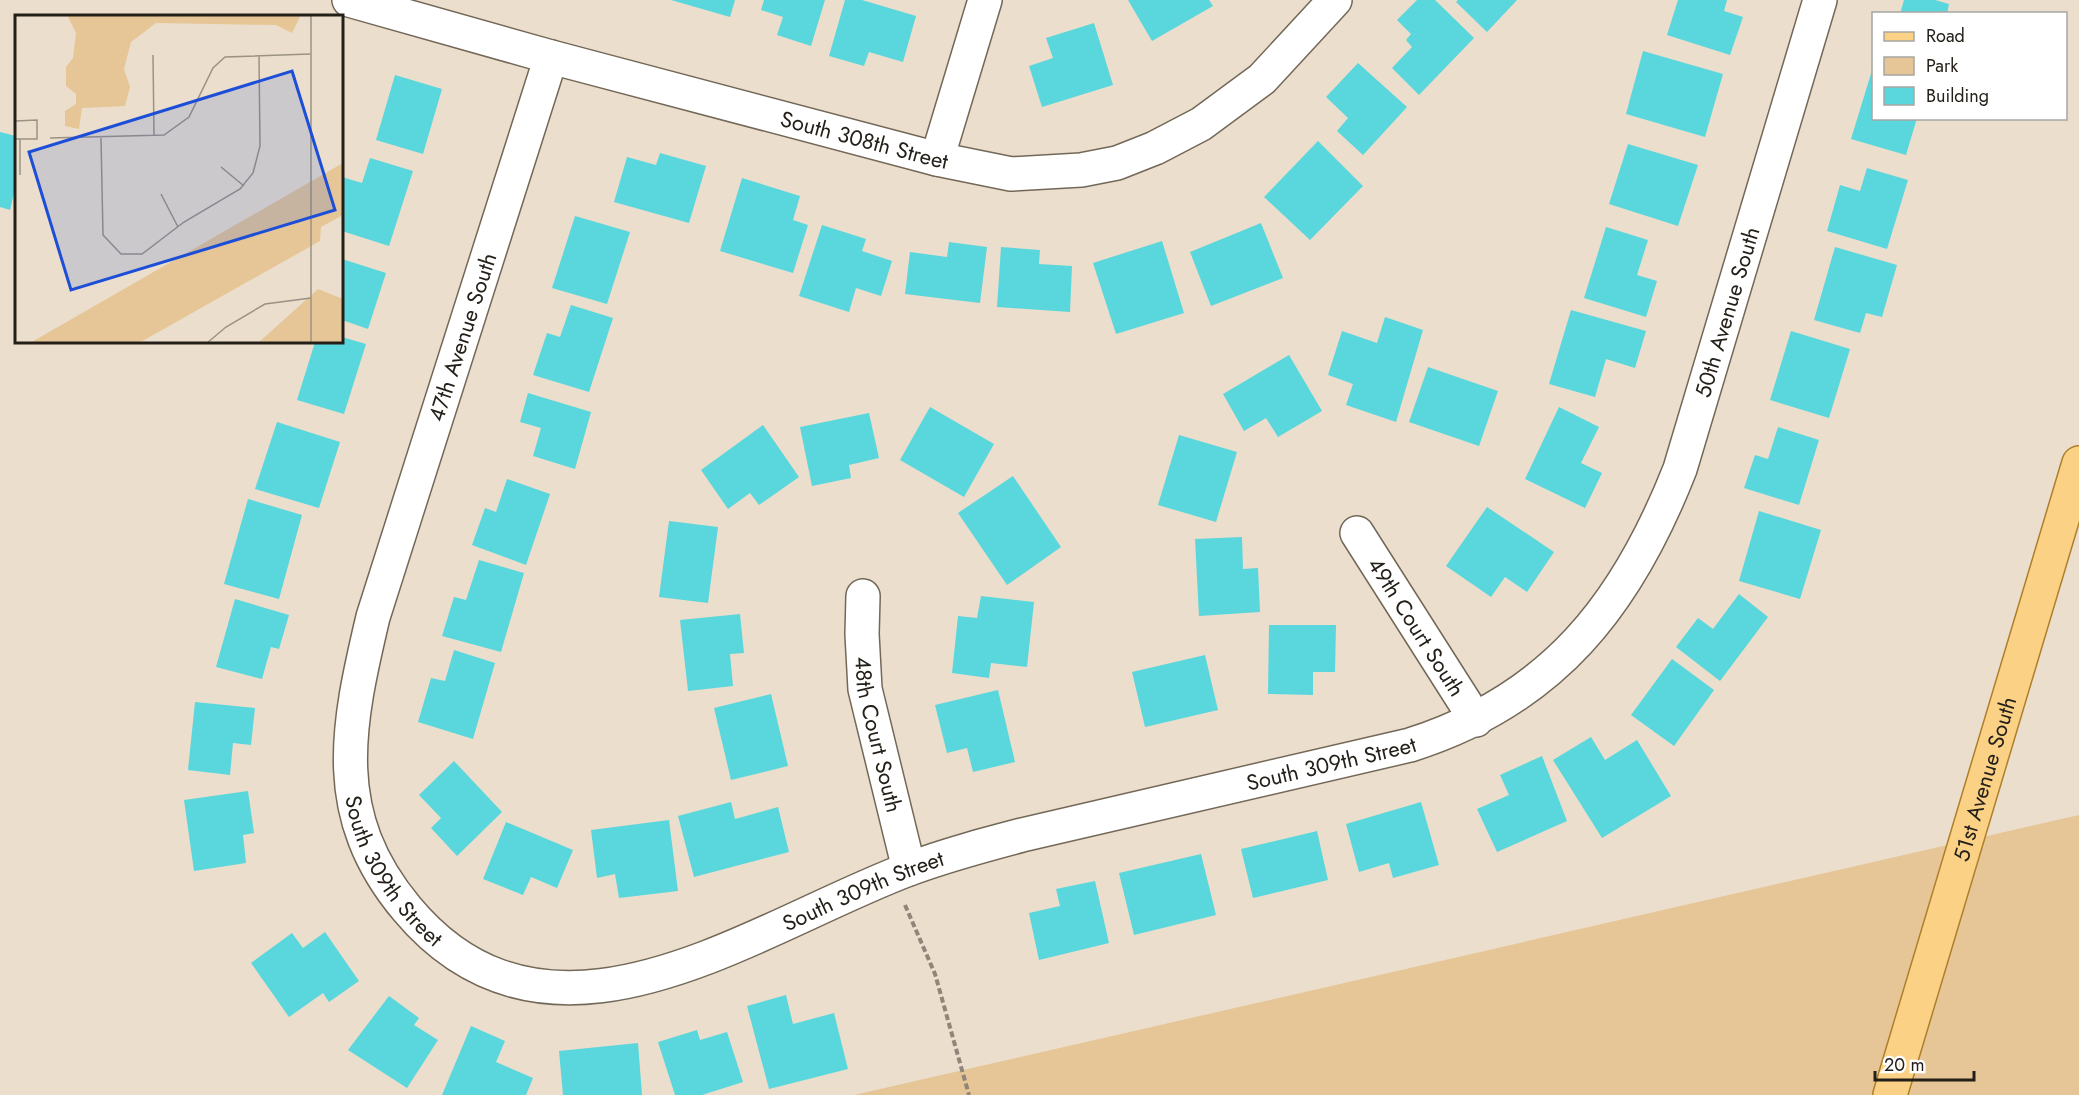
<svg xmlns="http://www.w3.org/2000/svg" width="2079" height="1095" viewBox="0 0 2079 1095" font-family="Jost,sans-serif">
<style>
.green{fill:#e6c697}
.building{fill:#59d7dc}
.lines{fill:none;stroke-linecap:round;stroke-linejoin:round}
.minor-casing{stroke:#736858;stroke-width:36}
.major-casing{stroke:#ae7f2b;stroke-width:36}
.path{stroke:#8f8679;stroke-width:4;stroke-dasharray:6 3;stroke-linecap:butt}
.minor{stroke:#fff;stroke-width:33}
.major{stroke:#fbd185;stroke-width:33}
.labels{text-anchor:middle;stroke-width:5;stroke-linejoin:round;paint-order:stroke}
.street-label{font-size:22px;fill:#242019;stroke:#fff}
.inset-road{fill:none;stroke:#9b9284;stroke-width:1.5}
.view{fill:#1d4ed8;fill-opacity:0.15;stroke:#1d4ed8;stroke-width:3}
.inset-edge{fill:none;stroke:#242019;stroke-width:3}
</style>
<rect width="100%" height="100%" fill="#ebdecc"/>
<polygon class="green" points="2079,815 2079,1095 854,1095"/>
<g class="building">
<polygon points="671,0 735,0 730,17"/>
<polygon points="764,0 825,0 811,46 777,35 783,17 761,10"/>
<polygon points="845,0 862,0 916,16 903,62 869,52 864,66 829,56"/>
<polygon points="1128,0 1209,0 1213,6 1152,41"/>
<polygon points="1417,0 1435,0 1474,38 1419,95 1392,68 1412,47 1406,40 1411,34 1397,20"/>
<polygon points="1458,0 1517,0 1487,32 1456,2"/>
<polygon points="1678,0 1727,0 1724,11 1743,17 1730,55 1667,35"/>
<polygon points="1904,0 1935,0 1949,4 1947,14 1900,14"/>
<polygon points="1094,23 1113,85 1042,107 1029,66 1053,58 1046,38"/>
<polygon points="1643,51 1723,74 1705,137 1626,114"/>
<polygon points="1358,63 1407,107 1363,155 1337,131 1348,118 1326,97"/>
<polygon points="1873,67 1874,118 1917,118 1906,155 1851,139"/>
<polygon points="395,75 442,89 423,154 376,140"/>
<polygon points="0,132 16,136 16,185 10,210 0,207"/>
<polygon points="1318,141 1363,186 1310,240 1264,197"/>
<polygon points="1628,144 1698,165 1678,226 1609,204"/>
<polygon points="660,153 706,166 689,223 614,202 627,157 656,165"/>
<polygon points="370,158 413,171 389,246 342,231 342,177 362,183"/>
<polygon points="1867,168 1908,180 1887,249 1827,231 1840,185 1860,191"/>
<polygon points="742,178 800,196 793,220 808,225 793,273 720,251"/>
<polygon points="575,216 630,232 607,304 552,288"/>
<polygon points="1261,223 1283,278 1211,306 1190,252"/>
<polygon points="822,225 866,239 862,251 892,261 881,296 856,288 849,312 799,296"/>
<polygon points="1606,227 1648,240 1637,275 1657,281 1646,317 1584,298"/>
<polygon points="1162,241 1184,313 1116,334 1093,263"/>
<polygon points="949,242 987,247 980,303 905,294 910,252 947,257"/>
<polygon points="1001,247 1040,250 1039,264 1072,266 1070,312 997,307"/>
<polygon points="1835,247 1897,265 1882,317 1866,313 1860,333 1814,320"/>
<polygon points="342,259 386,273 368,329 342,320"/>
<polygon points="571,305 613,318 589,392 533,375 547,333 560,337"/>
<polygon points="1571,310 1646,331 1635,368 1606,359 1595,397 1549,384"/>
<polygon points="1385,317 1423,330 1396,422 1346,405 1353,384 1328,375 1342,331 1377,343"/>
<polygon points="1791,331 1850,349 1829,418 1770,400"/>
<polygon points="342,337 366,344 344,414 297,400 315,342 342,342"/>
<polygon points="1289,355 1322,411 1278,437 1266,418 1244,431 1223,394"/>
<polygon points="1428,367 1498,391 1479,446 1409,422"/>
<polygon points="528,393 591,412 575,469 533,456 541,428 520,422"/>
<polygon points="930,407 994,444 964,497 900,460"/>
<polygon points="1559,407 1599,427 1581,463 1602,473 1585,508 1525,479"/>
<polygon points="869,413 879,458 849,465 851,478 812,486 800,427"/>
<polygon points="277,422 340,442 319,508 255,489"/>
<polygon points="763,425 799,477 759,505 750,493 728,509 701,470"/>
<polygon points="1778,427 1819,440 1799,505 1744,488 1755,455 1768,459"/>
<polygon points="1179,435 1237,452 1216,522 1158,505"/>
<polygon points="1013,476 1061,547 1007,585 958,513"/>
<polygon points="507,479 550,494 526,565 472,545 485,508 496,512"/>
<polygon points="248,499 302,515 279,599 224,584"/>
<polygon points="1487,507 1554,552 1527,592 1505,577 1491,597 1446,566"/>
<polygon points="1759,511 1821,530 1800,599 1739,581"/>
<polygon points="669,521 718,527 708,603 659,597"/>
<polygon points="1242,537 1243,569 1258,568 1260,612 1199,616 1195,539"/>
<polygon points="479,560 524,573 501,652 442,636 454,597 466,600"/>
<polygon points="1739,594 1768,617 1720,681 1676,647 1698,618 1713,629"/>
<polygon points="981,596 1034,602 1027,667 991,663 989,678 952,673 958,616 977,618"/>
<polygon points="235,599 289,615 279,649 271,647 262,679 216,667"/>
<polygon points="740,614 744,653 730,654 733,686 688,691 680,620"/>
<polygon points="1269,625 1336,625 1335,672 1313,672 1313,695 1268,694"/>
<polygon points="454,650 495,663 473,739 418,722 431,678 445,681"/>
<polygon points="1205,655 1218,710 1145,727 1132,672"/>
<polygon points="1672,659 1714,690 1674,746 1631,715"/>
<polygon points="998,690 1015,762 973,772 967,748 947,753 935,705"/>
<polygon points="771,694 788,766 731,780 714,708"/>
<polygon points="195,702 255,708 251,745 233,743 230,775 188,770"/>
<polygon points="1591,737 1605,760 1637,740 1671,796 1602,838 1553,760"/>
<polygon points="1542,756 1567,821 1497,852 1477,809 1509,795 1500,775"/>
<polygon points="454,761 502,812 457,856 431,828 441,818 419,795"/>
<polygon points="248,791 254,833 243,835 246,863 194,871 184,800"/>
<polygon points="731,802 735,819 778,807 789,852 694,877 678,816"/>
<polygon points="1421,802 1439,865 1393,878 1389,863 1359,872 1346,824"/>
<polygon points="669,820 678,891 619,898 615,874 597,878 591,830"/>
<polygon points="506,822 573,850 557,888 531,877 523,895 483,879"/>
<polygon points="1317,831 1328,880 1253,898 1241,849"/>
<polygon points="1201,854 1216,915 1134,935 1119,873"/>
<polygon points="1095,881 1109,943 1039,960 1029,913 1060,906 1056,889"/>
<polygon points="325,932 359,981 329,1002 323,993 289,1017 251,963 292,933 303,948"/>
<polygon points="786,995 793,1024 834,1013 848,1069 769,1089 747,1006"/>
<polygon points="389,996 419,1018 414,1025 438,1040 407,1088 348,1050"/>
<polygon points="471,1026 505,1041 496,1062 533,1078 526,1095 442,1095"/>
<polygon points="697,1030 700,1040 727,1032 743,1082 702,1095 675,1095 658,1042"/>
<polygon points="638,1043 642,1095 563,1095 559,1051"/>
</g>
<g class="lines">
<g class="minor-casing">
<g id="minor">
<path id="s1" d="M349,0L551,57L937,159L1011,174L1081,170L1117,163L1155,148L1201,124L1262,79L1335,0"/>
<path id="s2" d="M551,57L373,617C347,727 328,815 407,909C550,1080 752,928 909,869C946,855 984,845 1022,835L1410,745C1553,700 1627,604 1680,469L1820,0"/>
<polyline points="937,159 985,0"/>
<path id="s3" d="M1357,533L1476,720"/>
<path id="s4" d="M863,596L862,634L865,689L909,869"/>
</g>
</g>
<g class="major-casing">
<g id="major">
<path id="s5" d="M1890,1095L2079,463"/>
</g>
</g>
<polyline class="path" points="905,905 935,974 969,1095"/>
<use href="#minor" class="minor"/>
<use href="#major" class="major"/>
</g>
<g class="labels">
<g class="street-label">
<text dy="8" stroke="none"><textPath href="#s1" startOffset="534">South 308th Street</textPath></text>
<text dy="8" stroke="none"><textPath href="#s2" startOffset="2526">50th Avenue South</textPath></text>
<text transform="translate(462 337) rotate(-72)" y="8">47th Avenue South</text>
<text dy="8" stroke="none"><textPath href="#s3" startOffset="111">49th Court South</textPath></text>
<text dy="8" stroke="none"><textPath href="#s4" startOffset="140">48th Court South</textPath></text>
<text dy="8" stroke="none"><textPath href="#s2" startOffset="1880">South 309th Street</textPath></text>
<text dy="8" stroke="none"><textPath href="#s5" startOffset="330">51st Avenue South</textPath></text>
<text dy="8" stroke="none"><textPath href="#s2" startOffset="855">South 309th Street</textPath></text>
<text dy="8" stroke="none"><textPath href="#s2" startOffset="1394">South 309th Street</textPath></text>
</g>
</g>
<g transform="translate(15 15)">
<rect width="328" height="328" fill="#ebdecc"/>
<path d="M52,0H286L277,18L261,10L141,8L116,27L109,54L115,72L110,91L67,93L64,114L50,111V96L61,89V79L51,71V52L58,43L61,18ZM328,148V200L306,212L305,226L124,328H15ZM303,274L328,284V328H243Z" fill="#e6c697"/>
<path class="inset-road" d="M296,0V328M138,40L139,121M0,106L22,105V124H0M35,123L149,120L174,102L198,53L210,42L295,39M86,123L88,220L106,239H127L169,207L225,174L238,158L245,131L244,40M5,124V160M206,152L229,171M146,179L163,212M192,328L211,312L250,289L296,283"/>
<path class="view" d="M277,56L320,195L56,275L14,137Z"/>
<rect width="328" height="328" class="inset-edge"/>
</g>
<rect x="1872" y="12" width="195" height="108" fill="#ffffff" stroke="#a7a6a3" stroke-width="1.5"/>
<rect x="1884" y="32" width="30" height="9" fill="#fbd185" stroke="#a7a6a3" stroke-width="1.5"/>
<text x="1926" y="42" font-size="18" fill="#242019">Road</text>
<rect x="1884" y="57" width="30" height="18" fill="#e6c697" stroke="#a7a6a3" stroke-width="1.5"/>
<text x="1926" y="72" font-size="18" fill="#242019">Park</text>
<rect x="1884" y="87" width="30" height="18" fill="#59d7dc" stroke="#a7a6a3" stroke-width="1.5"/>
<text x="1926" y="102" font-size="18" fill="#242019">Building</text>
<path d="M1875 1071v9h99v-9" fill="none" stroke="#242019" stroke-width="3"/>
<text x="1884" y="1071" font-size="18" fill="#242019" stroke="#ffffff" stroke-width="4.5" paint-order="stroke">20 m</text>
</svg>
